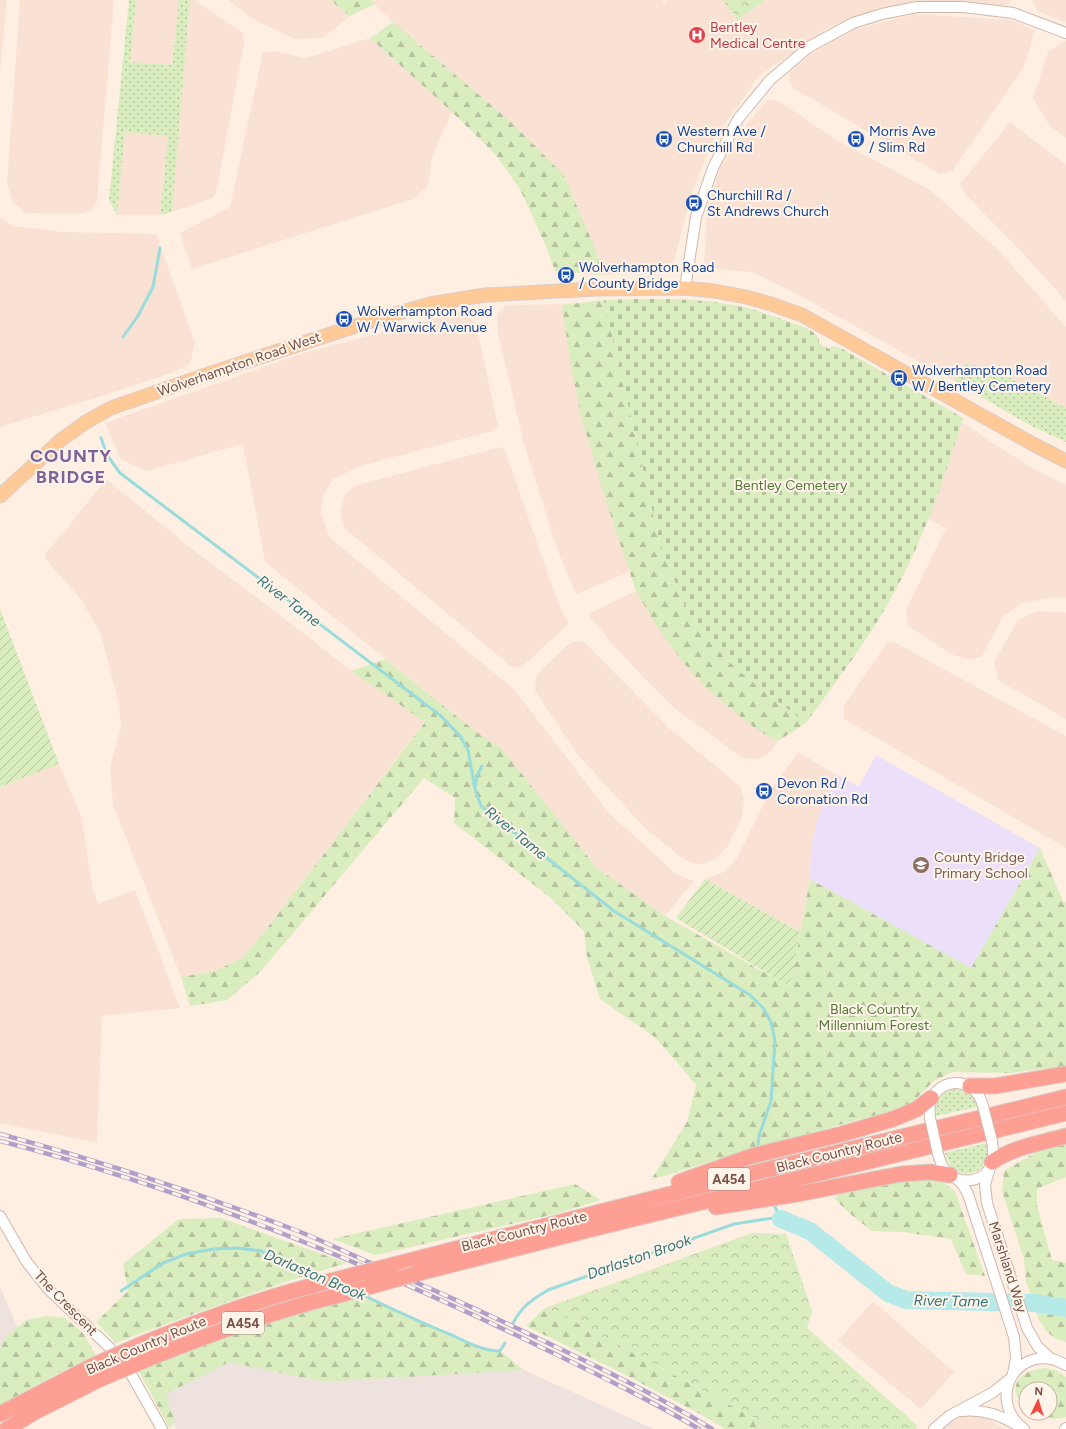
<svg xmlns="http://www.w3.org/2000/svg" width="1066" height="1429" viewBox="0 0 1066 1429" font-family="Figtree,sans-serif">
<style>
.residential{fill:#f9e2d3}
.industrial{fill:#ede2dd}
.education{fill:#ecdffa}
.grass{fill:url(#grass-dots)}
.forest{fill:url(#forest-firs);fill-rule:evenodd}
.cemetery{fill:url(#cemetery-stones)}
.park{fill:url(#park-crowns)}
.garden{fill:url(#garden-furrows)}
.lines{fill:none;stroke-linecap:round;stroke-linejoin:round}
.stream{stroke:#9adcdc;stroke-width:3}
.river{stroke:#b5eae9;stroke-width:18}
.minor-casing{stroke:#d2b6aa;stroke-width:12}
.major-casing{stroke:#d9cecb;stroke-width:15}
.highway-casing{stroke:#d9cecb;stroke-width:17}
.minor{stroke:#fff;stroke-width:10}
.major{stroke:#ffc998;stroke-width:13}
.highway{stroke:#fe9f93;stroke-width:15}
.rail-casing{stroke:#af9fc9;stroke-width:4.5}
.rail{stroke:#fff4ea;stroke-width:3;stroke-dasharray:9;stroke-linecap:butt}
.minor-bridge-casing{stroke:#d2b6aa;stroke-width:12;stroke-linecap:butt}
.highway-bridge-casing{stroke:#d9cecb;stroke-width:17;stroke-linecap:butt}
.minor-bridge{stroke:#fff;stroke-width:10}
.highway-bridge{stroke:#fe9f93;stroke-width:15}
.labels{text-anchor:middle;stroke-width:4;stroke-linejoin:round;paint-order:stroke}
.shield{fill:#fff4ea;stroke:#a08177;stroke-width:1}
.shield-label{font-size:13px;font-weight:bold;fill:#785046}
.health-label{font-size:14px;fill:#be3a42;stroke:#fff4ea;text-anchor:start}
.transit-label{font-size:14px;fill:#164399;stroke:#fff4ea;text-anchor:start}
.street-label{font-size:14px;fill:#785046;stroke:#fff4ea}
.park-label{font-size:14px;fill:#567a3a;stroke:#fff4ea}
.education-label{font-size:14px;fill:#785e54;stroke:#fff4ea;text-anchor:start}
.water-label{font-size:15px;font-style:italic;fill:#357678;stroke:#fff4ea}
.district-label{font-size:18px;font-weight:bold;letter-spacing:1px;fill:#7f619c;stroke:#fff4ea}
</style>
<defs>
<pattern id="grass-dots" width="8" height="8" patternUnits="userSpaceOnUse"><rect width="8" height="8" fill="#d9edbf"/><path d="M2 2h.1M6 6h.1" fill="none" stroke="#b5c29d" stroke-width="1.8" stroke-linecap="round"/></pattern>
<pattern id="forest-firs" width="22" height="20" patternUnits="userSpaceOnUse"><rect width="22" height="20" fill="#d9edbf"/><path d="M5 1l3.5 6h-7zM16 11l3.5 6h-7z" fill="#b5c29d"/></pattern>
<pattern id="cemetery-stones" width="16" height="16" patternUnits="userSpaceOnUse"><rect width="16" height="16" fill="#d9edbf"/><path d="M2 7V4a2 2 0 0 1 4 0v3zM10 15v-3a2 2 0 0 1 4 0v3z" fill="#b5c29d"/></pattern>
<pattern id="park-crowns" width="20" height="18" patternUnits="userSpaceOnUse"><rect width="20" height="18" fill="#d9edbf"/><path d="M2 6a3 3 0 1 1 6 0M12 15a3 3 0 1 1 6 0" fill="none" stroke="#b5c29d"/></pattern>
<pattern id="garden-furrows" width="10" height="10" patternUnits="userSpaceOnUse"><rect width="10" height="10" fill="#d9edbf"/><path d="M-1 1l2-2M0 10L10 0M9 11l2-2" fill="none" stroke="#b5c29d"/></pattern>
</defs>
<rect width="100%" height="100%" fill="#feefe2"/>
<g class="residential">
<polygon points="0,0 7,0 0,72"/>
<polygon points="20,0 114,0 97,201 91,211 80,214 26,213 13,203 7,183"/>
<polygon points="136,0 179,0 172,65 130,62"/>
<polygon points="190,0 194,0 243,33 244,44 216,193 212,198 172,212"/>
<polygon points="228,0 330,0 350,16 323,38 294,39 251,18"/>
<polygon points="370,0 662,0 664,3 668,0 723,0 738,20 765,0 1011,0 1010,3 1002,6 913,3 831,26 759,76 714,139 693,189 671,273 602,275 598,255 563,174 512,123 393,22"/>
<polygon points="1032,0 1066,0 1066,22 1037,11"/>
<polygon points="915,14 1012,20 1034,30 1031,45 1024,67 953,170 940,174 793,88 789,80 790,72 814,52 855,29"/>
<polygon points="370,38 452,112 432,157 428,186 413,199 192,269 180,233 230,207 263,52 276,51 304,58 314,56"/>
<polygon points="1066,41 1066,138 1049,125 1033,98 1048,52"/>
<polygon points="769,99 780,102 835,139 930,190 999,251 1066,327 1066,408 990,367 966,364 954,381 797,294 752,272 704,268 707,208 721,167 749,121"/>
<polygon points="1010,122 1066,165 1066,301 1018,248 964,193 960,184"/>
<polygon points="125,131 168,136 160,215 117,215"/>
<polygon points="0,217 12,226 63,232 156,234 195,343 190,364 174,372 105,395 0,427"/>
<polygon points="577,304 612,499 629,572 576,594 556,546 524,444 498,333 497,315 506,305"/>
<polygon points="459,312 476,323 498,426 492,431 361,466 334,478 323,495 321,514 330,538 515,690 608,812 676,874 694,881 665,916 597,868 502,749 475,731 265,562 243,444 147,471 120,459 105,423 300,354"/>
<polygon points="962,422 991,442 1032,468 1066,485 1066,598 1055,597 1022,603 1003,617 982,656 970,660 953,655 908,626 906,610 946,528 928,519"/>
<polygon points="500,447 505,450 557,600 569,624 526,663 518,668 511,666 344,528 340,511 346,494 354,486"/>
<polygon points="107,480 191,548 311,639 351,671 425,721 261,936 242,958 215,971 181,977 113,805 110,766 121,728 119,705 101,634 80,598 46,560 45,554 66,530 93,495"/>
<polygon points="636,591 662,625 778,741 771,751 764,757 754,759 742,758 673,707 648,682 612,644 588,614"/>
<polygon points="1037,611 1066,613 1066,719 998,680 994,662 1018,620"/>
<polygon points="583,641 669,728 740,786 744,799 742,817 727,847 715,859 703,864 693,863 682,858 645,828 578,755 535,691 536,677 543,668 568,645 573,642"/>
<polygon points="894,642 1066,736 1066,848 844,719 844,705 887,643"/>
<polygon points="798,752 835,774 816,824 811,851 810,879 800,932 705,879 724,872 737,858 770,791"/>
<polygon points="59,764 82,819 92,886 98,904 135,890 180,1008 102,1016 97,1143 0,1123 0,787"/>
<polygon points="873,1301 954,1372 921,1409 838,1341"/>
<polygon points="981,1413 1004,1429 942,1429 960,1414"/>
</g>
<g class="industrial">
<polygon points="0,1287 37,1372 0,1394"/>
<polygon points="230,1356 323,1382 524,1370 654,1429 176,1429 161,1397"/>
</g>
<polygon class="education" points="876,755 1040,848 971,968 810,879 811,851 816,824 835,774 859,786"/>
<g class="grass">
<polygon points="129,0 136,0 130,62 172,65 179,0 190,0 172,212 160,215 168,136 125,132 117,215 109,200"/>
<polygon points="966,364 990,367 1066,408 1066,442 1031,426 954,381"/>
<path d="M952,1089C965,1089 973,1094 977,1107L936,1116C935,1103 939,1094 952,1089Z"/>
<path d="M986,1143C994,1177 952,1186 945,1153Z"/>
</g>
<g class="forest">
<polygon points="330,0 370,0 375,4 350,16"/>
<polygon points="393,22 512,123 563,174 598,255 602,275 555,271 545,244 520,189 495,154 452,112 370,38"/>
<polygon points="604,300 661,548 688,613 727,660 750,680 806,723 778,741 759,731 732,710 704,686 683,662 656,625 636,591 606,501 581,416 570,361 562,305"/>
<polygon points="385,659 475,731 502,749 597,868 665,916 790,987 810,879 971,968 1040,848 1063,901 1066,903 1066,1066 1009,1073 953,1072 934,1081 908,1106 741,1152 651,1180 687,1122 696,1085 656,1038 600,999 587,957 584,931 551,898 454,823 455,798 424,778 261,971 227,1000 190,1006 181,977 215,971 242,958 261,936 425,722 351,671"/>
<polygon points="1066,1143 1066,1177 1037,1189 1037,1206 1052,1260 1066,1263 1066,1342 1056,1339 1046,1331 1039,1320 1026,1281 1024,1259 1002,1191 1004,1171 1040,1150"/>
<polygon points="917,1178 939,1179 955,1191 985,1276 966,1274 951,1239 903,1232 872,1231 848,1212 834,1198 839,1194"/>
<polygon points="575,1184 601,1200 555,1214 376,1255 332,1239"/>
<path d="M221,1218L347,1263C269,1286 192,1314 116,1343L96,1322L128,1291L123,1264L179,1219Z"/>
<polygon points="362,1295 420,1322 479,1347 493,1351 500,1351 524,1370 323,1382 229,1362 166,1394 175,1419 170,1429 139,1372 208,1342 282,1317"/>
<polygon points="545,1308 575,1322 775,1429 725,1429 702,1415 622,1373 526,1326"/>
<polygon points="47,1316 65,1318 83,1333 96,1355 57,1374 0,1406 0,1348 7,1336 26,1320"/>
<path d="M1045,1368L1058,1371L1066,1377V1417C1024,1429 988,1374 1045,1368ZM1026,1389H1050V1413H1026Z"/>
</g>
<path class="cemetery" d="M637,299C669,299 702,299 734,305C754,309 773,316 792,323C802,327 820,331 819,343L829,349L833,346L839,347L963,418C945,477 924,538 894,593C869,639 837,680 806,723L750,680L727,660L688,613L661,548L604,300Z"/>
<g class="park">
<polygon points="723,0 765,0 738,20"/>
<polygon points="752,1233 786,1234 812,1311 807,1328 918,1426 916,1429 775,1429 575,1322 545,1308"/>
</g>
<g class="garden">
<polygon points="0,609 59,764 0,787"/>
<polygon points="705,879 800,932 790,987 676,918"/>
</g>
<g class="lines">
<g class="stream">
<polyline points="123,337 138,316 153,287 160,248"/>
<polyline points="101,438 107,455 120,473 441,716 460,736 468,750 475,789 481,806 614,911 750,995 763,1008 771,1022 775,1041 771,1101 759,1136 758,1144"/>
<polyline points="475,787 477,776 482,766"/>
<polyline points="774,1205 781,1219"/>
<polyline points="121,1291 163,1263 186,1254 214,1249 237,1248 261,1251 325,1277"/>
<path d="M361,1294C392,1309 422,1323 454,1336C468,1343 484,1351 500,1351L505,1343"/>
<path d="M512,1325C522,1306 530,1301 548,1290L734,1224L773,1218L781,1219"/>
</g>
<polyline class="river" points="781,1219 810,1231 888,1293 906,1300 1034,1303 1066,1308"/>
<g class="minor-casing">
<g id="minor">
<polyline points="685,288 696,217 713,168 738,119 770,80 809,47 853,23 882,14 917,7 963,7 1013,13 1066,33"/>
<path d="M930,1118C924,1078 974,1070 983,1106"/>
<path d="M938,1154C940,1160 941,1166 946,1171C959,1186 985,1183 992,1163C994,1156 993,1148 992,1141"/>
<polyline points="990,1167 985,1185 987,1203 1027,1328 1038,1347 1051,1359"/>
<polyline points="957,1179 963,1185 968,1194 1014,1337 1016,1358 1013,1374"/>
<polyline points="0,1216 26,1261 48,1289 109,1347 131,1374 162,1429"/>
<path d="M962,1411C982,1409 998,1414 1015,1424"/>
<polyline points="934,1429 949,1416 992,1393 1010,1379"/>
<path d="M1024,1429C990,1404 1009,1352 1052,1359C1057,1360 1061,1363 1066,1365"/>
<polyline points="1065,1429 1066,1428"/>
</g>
</g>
<g class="major-casing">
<polyline id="major" points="0,496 61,440 86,422 111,408 214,372 374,320 430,304 485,295 597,289 685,288 714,291 746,297 771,304 802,315 1031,443 1066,461"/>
</g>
<g class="highway-casing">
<g id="highway">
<polyline points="970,1086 995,1086 1066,1074"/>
<path d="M992,1162C1013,1147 1041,1143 1066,1136"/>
<polyline points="679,1182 752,1156 842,1134 893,1119 917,1109 931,1098"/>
<polyline points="716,1207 803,1193 901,1174 930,1172 950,1175"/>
<polyline points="393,1265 749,1174 1066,1097"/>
<polyline points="415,1274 596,1228 1066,1113"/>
<path d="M142,1344C199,1321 256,1300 315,1285"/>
<path d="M150,1358C212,1333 274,1311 339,1295"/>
<polyline points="0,1414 94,1365"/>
<polyline points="7,1429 33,1413 100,1379"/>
</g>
</g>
<use href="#minor" class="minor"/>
<use href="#major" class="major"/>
<use href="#highway" class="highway"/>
<g class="rail-casing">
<g id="rail">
<path d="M0,1134C100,1161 198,1193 295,1230C319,1239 343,1251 366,1261C414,1281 461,1302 508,1324C577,1357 647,1389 712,1429"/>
<path d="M0,1141C178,1187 350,1256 516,1335C577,1365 640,1394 699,1429"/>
</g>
</g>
<use href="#rail" class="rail"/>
<g class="minor-bridge-casing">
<g id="minor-bridge">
<polyline points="983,1106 992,1141"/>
<polyline points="930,1118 938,1154"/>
</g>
</g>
<g class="highway-bridge-casing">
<g id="highway-bridge">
<polyline points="315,1285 393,1265"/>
<polyline points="339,1295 415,1274"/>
<polyline points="94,1365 142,1344"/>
<polyline points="100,1379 150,1358"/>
</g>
</g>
<use href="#minor-bridge" class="minor-bridge"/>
<use href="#highway-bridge" class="highway-bridge"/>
</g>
<defs>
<g id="hospital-disc" transform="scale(0.9)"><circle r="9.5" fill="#e0444e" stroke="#fff4ea"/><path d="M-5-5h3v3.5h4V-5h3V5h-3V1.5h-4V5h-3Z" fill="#fff"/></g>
<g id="bus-disc" transform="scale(0.9)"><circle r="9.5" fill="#1a4fb4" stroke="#fff4ea"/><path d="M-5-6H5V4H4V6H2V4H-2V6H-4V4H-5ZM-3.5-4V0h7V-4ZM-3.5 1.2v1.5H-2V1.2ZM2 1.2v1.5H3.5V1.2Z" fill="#fff"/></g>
<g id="school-disc" transform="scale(0.9)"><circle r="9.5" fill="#8d6e63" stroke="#fff4ea"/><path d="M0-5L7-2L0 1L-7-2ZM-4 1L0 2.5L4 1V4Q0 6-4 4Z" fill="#fff"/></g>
</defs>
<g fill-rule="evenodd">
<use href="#hospital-disc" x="697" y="35"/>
<use href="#bus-disc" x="664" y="139"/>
<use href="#bus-disc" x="856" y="139"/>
<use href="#bus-disc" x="694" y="203"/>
<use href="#bus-disc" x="566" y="275"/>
<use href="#bus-disc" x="344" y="319"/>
<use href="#bus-disc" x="899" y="378"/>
<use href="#bus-disc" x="764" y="791"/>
<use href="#school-disc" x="921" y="865"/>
</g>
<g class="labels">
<g class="shield">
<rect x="708" y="1168" width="42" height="22" rx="3"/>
<rect x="222" y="1312" width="42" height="22" rx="3"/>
</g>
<g class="shield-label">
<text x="729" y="1184">A454</text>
<text x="243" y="1328">A454</text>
</g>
<g class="health-label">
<text x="710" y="32">Bentley<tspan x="710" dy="16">Medical Centre</tspan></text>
</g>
<g class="transit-label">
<text x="677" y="136">Western Ave /<tspan x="677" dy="16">Churchill Rd</tspan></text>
<text x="869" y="136">Morris Ave<tspan x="869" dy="16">/ Slim Rd</tspan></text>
<text x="707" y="200">Churchill Rd /<tspan x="707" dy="16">St Andrews Church</tspan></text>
<text x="579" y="272">Wolverhampton Road<tspan x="579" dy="16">/ County Bridge</tspan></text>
<text x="357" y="316">Wolverhampton Road<tspan x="357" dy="16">W / Warwick Avenue</tspan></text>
<text x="912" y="375">Wolverhampton Road<tspan x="912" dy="16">W / Bentley Cemetery</tspan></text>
<text x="777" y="788">Devon Rd /<tspan x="777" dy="16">Coronation Rd</tspan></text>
</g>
<g class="street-label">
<text transform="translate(239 364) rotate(-19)" y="5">Wolverhampton Road West</text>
<text transform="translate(839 1152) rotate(-14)" y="5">Black Country Route</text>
<text transform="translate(524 1231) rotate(-14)" y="5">Black Country Route</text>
<text transform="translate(1008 1267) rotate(72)" y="5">Marshland Way</text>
<text transform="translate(66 1303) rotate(46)" y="5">The Crescent</text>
<text transform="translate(146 1345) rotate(-23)" y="5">Black Country Route</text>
</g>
<g class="park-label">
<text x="791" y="490">Bentley Cemetery</text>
<text x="874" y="1014">Black Country<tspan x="874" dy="16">Millennium Forest</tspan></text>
</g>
<g class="education-label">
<text x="934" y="862">County Bridge<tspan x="934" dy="16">Primary School</tspan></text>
</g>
<g class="water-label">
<text transform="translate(289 601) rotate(37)" y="5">River Tame</text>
<text transform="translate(516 833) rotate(39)" y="5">River Tame</text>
<text transform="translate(639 1257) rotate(-19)" y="5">Darlaston Brook</text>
<text transform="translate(315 1275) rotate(23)" y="5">Darlaston Brook</text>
<text transform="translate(951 1301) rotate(1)" y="5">River Tame</text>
</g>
<g class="district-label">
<text x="71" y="462">COUNTY<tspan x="71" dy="21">BRIDGE</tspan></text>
</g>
</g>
<g transform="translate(1038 1401) rotate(4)"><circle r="19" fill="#fff4ea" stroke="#c9b2a8"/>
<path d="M0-3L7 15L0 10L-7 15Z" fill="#f3493c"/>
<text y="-6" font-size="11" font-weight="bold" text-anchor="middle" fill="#785046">N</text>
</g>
</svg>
